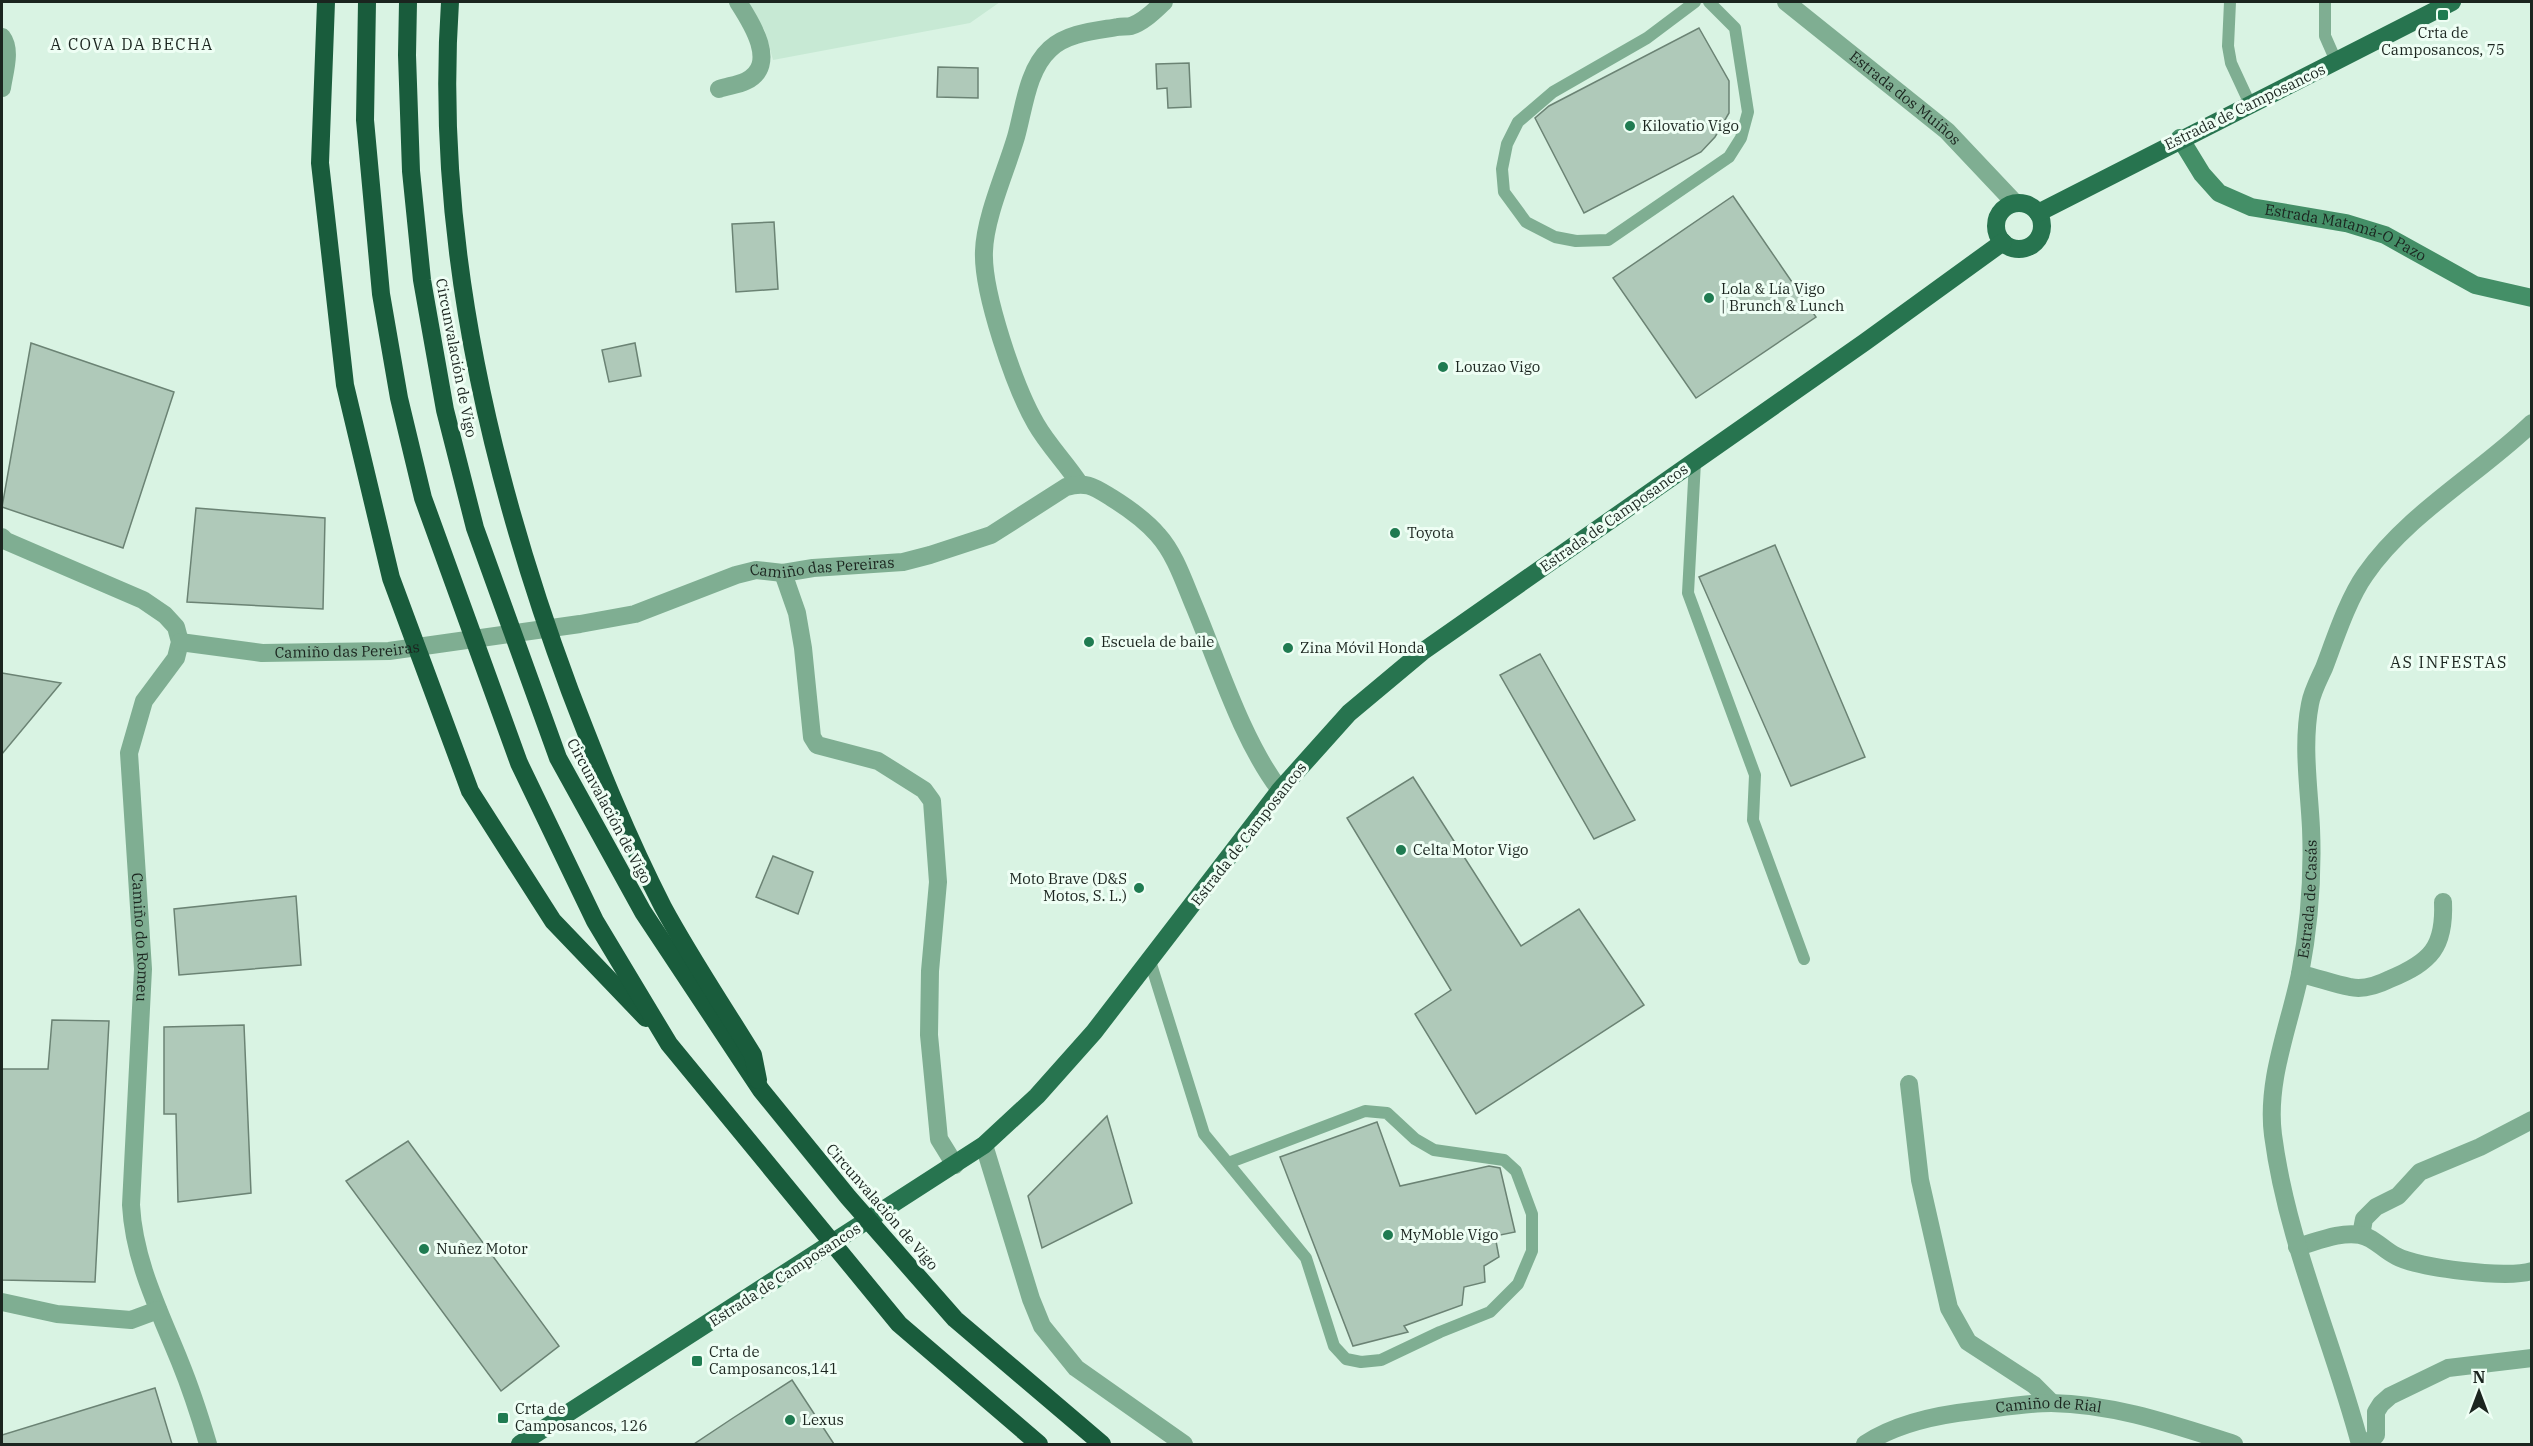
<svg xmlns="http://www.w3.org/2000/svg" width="2533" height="1446" viewBox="0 0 2533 1446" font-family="'IBM Plex Serif',serif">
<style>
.built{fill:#c7e9d4}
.building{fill:#afc9b9;stroke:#6b8374;stroke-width:1.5}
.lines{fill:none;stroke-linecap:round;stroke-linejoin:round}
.lane{stroke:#7fae92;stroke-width:12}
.street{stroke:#7fae92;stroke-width:18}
.secondary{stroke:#448f67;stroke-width:18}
.primary{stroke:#27744f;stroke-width:18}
.highway{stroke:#195c3c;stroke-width:18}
.poi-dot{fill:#1f7b51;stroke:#eefef4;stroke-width:2}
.labels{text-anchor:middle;stroke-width:6;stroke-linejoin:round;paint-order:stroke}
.poi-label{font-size:15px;fill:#1b251f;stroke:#eefef4;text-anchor:start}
.street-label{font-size:15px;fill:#1b251f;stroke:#eefef4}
.neighbourhood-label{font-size:16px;letter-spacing:1.5px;fill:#1b251f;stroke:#eefef4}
</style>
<rect width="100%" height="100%" fill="#d9f3e3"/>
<polygon class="built" points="747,2 1000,2 970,23 773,60 765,31"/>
<g class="building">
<polygon points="1699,28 1729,81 1729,113 1715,137 1701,152 1584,213 1535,118 1549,106"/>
<polygon points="1189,63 1191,107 1168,108 1167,88 1157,89 1156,64"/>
<polygon points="938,67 978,68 978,98 937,97"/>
<polygon points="1733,196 1816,317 1696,398 1613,278"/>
<polygon points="774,222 778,289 736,292 732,224"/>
<polygon points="31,343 174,392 123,548 2,507"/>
<polygon points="635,343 641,376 609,382 602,350"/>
<polygon points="196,508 325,518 323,609 187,602"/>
<polygon points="1775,545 1865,757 1791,786 1699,577"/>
<polygon points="1540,654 1635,820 1594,839 1500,675"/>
<polygon points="2,673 61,683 2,754"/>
<polygon points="1413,777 1521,946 1579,909 1644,1005 1476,1114 1415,1014 1451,990 1347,818"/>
<polygon points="773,856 813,872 798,914 756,897"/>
<polygon points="296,896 301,965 179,975 174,909"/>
<polygon points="52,1020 109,1021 95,1282 2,1280 2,1069 48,1069"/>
<polygon points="244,1025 251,1193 178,1202 176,1114 164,1114 164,1027"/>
<polygon points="1107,1116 1132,1203 1042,1248 1028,1196"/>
<polygon points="1377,1122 1400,1186 1489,1166 1500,1168 1515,1232 1495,1236 1499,1257 1484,1266 1485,1282 1464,1287 1462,1305 1404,1326 1408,1332 1353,1346 1280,1157"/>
<polygon points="408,1141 559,1346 501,1391 346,1181"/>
<polygon points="792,1380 834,1444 694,1444 733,1418"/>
<polygon points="155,1388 172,1444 2,1444 2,1435"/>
</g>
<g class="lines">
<g class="lane">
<polyline points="1695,2 1647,38 1553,92 1518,122 1507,144 1502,169 1504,192 1526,222 1555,237 1576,241 1608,240 1729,157 1741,138 1748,112 1735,28 1709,2"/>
<polyline points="2230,2 2228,46 2231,63 2250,104"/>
<polyline points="2325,2 2325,36 2336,61"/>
<polyline points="1695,462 1688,593 1755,775 1753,820 1804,959"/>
<polyline points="1150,961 1204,1134 1306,1258 1334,1346 1346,1359 1361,1362 1381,1360 1440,1332 1490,1312 1518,1284 1532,1251 1532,1214 1516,1171 1504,1160 1434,1150 1415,1139 1387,1113 1365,1111 1228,1163"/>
</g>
<g class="street">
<path id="s1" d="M1786,2L1947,131L2015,203"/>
<path d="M2,37C12,50 4,73 2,88"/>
<path d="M719,89C728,86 738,85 746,81C779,65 751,22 738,2"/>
<path d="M1079,483C1066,463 1048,445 1036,424C1015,388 982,292 984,251C985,217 1006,171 1016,137C1024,109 1027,70 1050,49C1067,33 1095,31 1118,27C1122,26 1127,27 1131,26C1144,22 1155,10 1164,2"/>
<path id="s2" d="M2,537L6,541L143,600L165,615L176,627L180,642L176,658L144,701L129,753L143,969L131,1205C134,1261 159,1310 180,1362C191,1389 200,1417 208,1444"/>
<polyline points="783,573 797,613 803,648 812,737 817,745 878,761 924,790 932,801 938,882 930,971 929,1035 939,1139 955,1165"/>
<path id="s3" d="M180,642L262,653L389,651L580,624L635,614L736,575L756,570L783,573L813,568L903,562L930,555L991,535L1066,487C1087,481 1094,487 1112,498C1128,508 1146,521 1158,535C1176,555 1185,585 1195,608C1219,666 1243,742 1280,790"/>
<path d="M2300,974C2316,977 2333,984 2350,987C2363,990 2378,985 2390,979C2431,962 2445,947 2443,902"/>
<polyline points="1909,1084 1920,1180 1949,1308 1968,1342 2034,1385 2052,1403"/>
<polyline points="984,1145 1031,1299 1042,1326 1076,1368 1184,1444"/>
<polyline points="2361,1235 2364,1219 2376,1207 2398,1196 2420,1172 2480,1147 2532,1120"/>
<path d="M2297,1247C2316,1242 2341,1231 2360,1235C2374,1237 2383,1250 2396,1256C2418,1268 2507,1279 2532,1271"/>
<polyline points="2,1302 57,1314 131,1320 158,1310"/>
<path id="s4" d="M1865,1444C1897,1423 1936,1415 1973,1411C1999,1408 2025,1403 2051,1403C2115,1404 2174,1425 2234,1444"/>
<path id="s5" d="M2360,1444C2333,1341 2287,1242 2273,1135C2266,1081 2289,1027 2300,974C2309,927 2313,877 2311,828C2309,787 2302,745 2310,704C2312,692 2319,679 2324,668C2335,639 2348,599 2365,575C2407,514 2479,474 2532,423"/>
<polyline points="2368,1444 2376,1435 2376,1412 2381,1404 2390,1396 2448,1368 2532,1358"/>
</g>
<path class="secondary" id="s6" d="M2180,138L2202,174L2219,193L2251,207L2346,223L2385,235L2475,285L2532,298"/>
<g class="primary">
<circle cx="2019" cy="226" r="23"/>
<polyline points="2038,213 2452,2"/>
<polyline points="520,1444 984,1145 1037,1096 1094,1032 1280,790 1349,713 1422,652 1865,342 2003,242"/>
</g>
<g class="highway">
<polyline points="326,2 320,163 345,385 391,578 470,791 553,921 646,1018"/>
<polyline points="367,2 365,120 381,294 399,398 423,498 519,763 595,921 669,1044 899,1324 1039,1444"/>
<polyline points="408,2 407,55 411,171 422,280 445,410 475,528 558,758 643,912 761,1090 848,1197 955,1319 1102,1444"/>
<path d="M450,2C434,235 489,473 570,691C598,764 627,837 663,907C690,957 723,1006 753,1055L758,1080"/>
</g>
</g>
<g class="poi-dot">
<rect x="2437" y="9" width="12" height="12" rx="3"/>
<circle cx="1630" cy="126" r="6"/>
<circle cx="1709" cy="298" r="6"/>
<circle cx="1443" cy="367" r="6"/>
<circle cx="1395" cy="533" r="6"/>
<circle cx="1089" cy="642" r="6"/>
<circle cx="1288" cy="648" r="6"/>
<circle cx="1401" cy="850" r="6"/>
<circle cx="1139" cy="888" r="6"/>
<circle cx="1388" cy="1235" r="6"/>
<circle cx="424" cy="1249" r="6"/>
<rect x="691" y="1355" width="12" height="12" rx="3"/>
<rect x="497" y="1412" width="12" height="12" rx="3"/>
<circle cx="790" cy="1420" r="6"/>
</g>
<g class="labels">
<g class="poi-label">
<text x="2443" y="38" text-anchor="middle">Crta de<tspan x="2443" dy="17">Camposancos, 75</tspan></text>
<text x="1642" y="131">Kilovatio Vigo</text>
<text x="1721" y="294">Lola &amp; Lía Vigo<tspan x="1721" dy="17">| Brunch &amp; Lunch</tspan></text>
<text x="1455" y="372">Louzao Vigo</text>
<text x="1407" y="538">Toyota</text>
<text x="1101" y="647">Escuela de baile</text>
<text x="1300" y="653">Zina Móvil Honda</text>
<text x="1413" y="855">Celta Motor Vigo</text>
<text x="1127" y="884" text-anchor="end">Moto Brave (D&amp;S<tspan x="1127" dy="17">Motos, S. L.)</tspan></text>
<text x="1400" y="1240">MyMoble Vigo</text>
<text x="436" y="1254">Nuñez Motor</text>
<text x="709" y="1357">Crta de<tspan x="709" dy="17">Camposancos,141</tspan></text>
<text x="515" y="1414">Crta de<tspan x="515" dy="17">Camposancos, 126</tspan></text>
<text x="802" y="1425">Lexus</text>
</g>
<g class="street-label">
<text dy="5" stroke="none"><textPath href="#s1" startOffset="153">Estrada dos Muíños</textPath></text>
<text transform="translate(2245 107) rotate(-26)" y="5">Estrada de Camposancos</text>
<text dy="5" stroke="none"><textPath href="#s6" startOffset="201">Estrada Matamá-O Pazo</textPath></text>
<text transform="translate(456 358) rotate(79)" y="5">Circunvalación de Vigo</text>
<text transform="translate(1614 518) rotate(-35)" y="5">Estrada de Camposancos</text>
<text dy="5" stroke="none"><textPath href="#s3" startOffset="654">Camiño das Pereiras</textPath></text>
<text dy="5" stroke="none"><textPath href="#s3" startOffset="168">Camiño das Pereiras</textPath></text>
<text transform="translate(609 811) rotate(62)" y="5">Circunvalación de Vigo</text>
<text transform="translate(1249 834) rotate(-52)" y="5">Estrada de Camposancos</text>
<text dy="5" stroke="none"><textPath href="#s5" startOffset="561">Estrada de Casás</textPath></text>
<text dy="5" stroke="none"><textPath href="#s2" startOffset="522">Camiño do Romeu</textPath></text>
<text transform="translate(882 1207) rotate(49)" y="5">Circunvalación de Vigo</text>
<text transform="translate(785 1275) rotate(-33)" y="5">Estrada de Camposancos</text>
<text dy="5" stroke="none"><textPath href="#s4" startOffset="190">Camiño de Rial</textPath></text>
</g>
<g class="neighbourhood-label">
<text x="132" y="50">A COVA DA BECHA</text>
<text x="2449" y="668">AS INFESTAS</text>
</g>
</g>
<rect width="2533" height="1446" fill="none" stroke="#1b251f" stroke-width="6"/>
<g transform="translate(2479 1392)" stroke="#eefef4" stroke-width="4.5" paint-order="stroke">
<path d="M0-4.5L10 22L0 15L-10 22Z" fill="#1b251f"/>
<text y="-9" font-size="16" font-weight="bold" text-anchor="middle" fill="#1b251f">N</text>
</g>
</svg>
